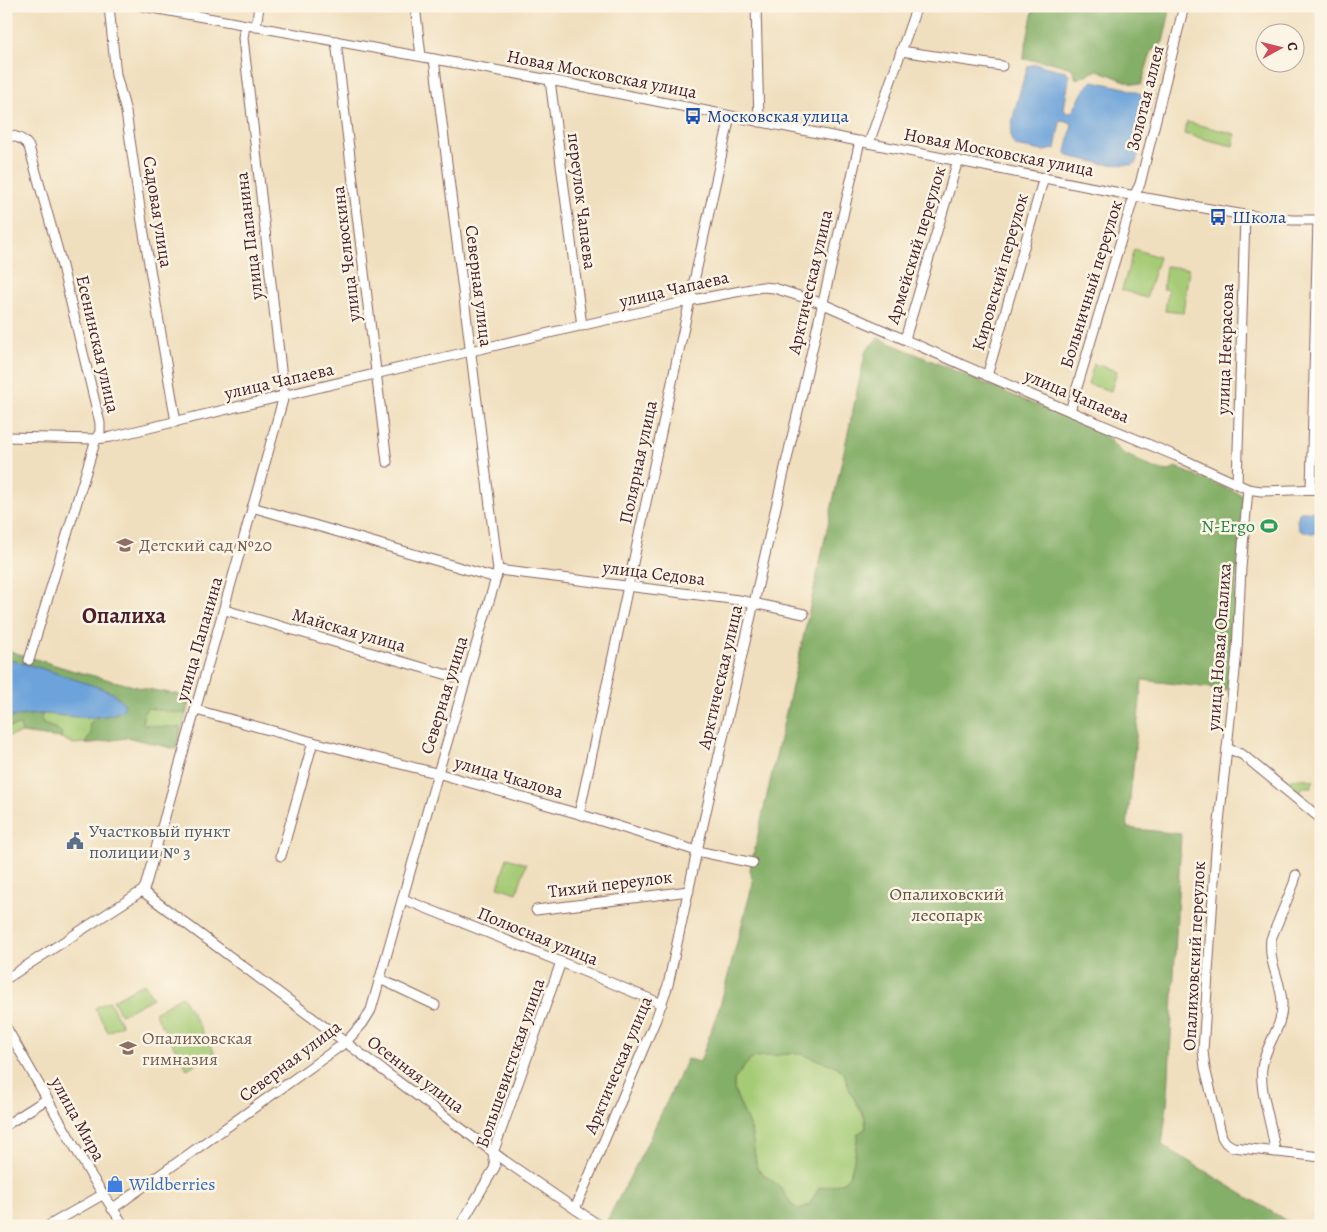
<svg xmlns="http://www.w3.org/2000/svg" width="1327" height="1232" viewBox="0 0 1327 1232" font-family="Alegreya,serif">
<style>
.green{fill:#a5cb76;stroke:#787550}
.forest{fill:#84af67;stroke:#676749;fill-rule:evenodd}
.water{fill:#6ca3da;stroke:#5b6182}
.lines{fill:none;stroke-linecap:round;stroke-linejoin:round}
.minor-casing{stroke:#84625e;stroke-width:11}
.minor{stroke:#fff;stroke-width:9}
.labels{text-anchor:middle;stroke-width:5;stroke-linejoin:round;paint-order:stroke}
.street-label{font-size:18px;fill:#4a1f2b;stroke:#fcf5e5}
.transit-label{font-size:18px;fill:#164399;stroke:#fcf5e5;text-anchor:start}
.leisure-label{font-size:18px;fill:#27864d;stroke:#fcf5e5;text-anchor:end}
.education-label{font-size:18px;fill:#785e54;stroke:#fcf5e5;text-anchor:start}
.service-label{font-size:18px;fill:#4e5e75;stroke:#fcf5e5;text-anchor:start}
.park-label{font-size:18px;fill:#655342;stroke:#fcf5e5}
.shop-label{font-size:18px;fill:#366cbe;stroke:#fcf5e5;text-anchor:start}
.district-label{font-size:22px;font-weight:bold;fill:#4a1f2b;stroke:#fcf5e5}
</style>
<rect width="100%" height="100%" fill="#fcf5e5"/>
<filter id="ink" filterUnits="userSpaceOnUse"><feTurbulence type="fractalNoise" baseFrequency=".02" numOctaves="2"/><feDisplacementMap in="SourceGraphic" scale="10" xChannelSelector="R" yChannelSelector="G"/><feConvolveMatrix kernelMatrix="1 2 1 2 8 2 1 2 1" color-interpolation-filters="sRGB"/></filter>
<filter id="wash" filterUnits="userSpaceOnUse"><feTurbulence type="fractalNoise" baseFrequency=".0096" numOctaves="4" result="noise"/><feDisplacementMap in="SourceGraphic" scale="20" xChannelSelector="R" yChannelSelector="G"/><feGaussianBlur stdDeviation="1.12" result="paint"/><feColorMatrix in="noise" values="0 0 0 0 0 0 0 0 0 0 0 0 0 0 0 0 0 1.4 0 .05"/><feComposite in="paint" operator="in"/></filter>
<g filter="url(#wash)">
<rect width="100%" height="100%" fill="#f0dfbe"/>
<g class="green">
<polygon points="1187,122 1235,134 1233,146 1184,134"/>
<polygon points="1134,249 1159,257 1146,298 1122,290"/>
<polygon points="1166,266 1189,269 1183,313 1165,311 1168,290 1163,289"/>
<polygon points="1094,364 1117,371 1111,391 1088,384"/>
<polygon points="6,650 74,671 141,688 191,697 176,749 127,737 126,738 74,744 61,738 22,733 6,737"/>
<polygon points="1299,778 1314,780 1311,787 1303,787 1299,793 1321,811 1321,816 1287,786 1290,780"/>
<polygon points="507,858 526,864 517,893 498,887"/>
<polygon points="144,983 153,998 121,1015 113,1000"/>
<polygon points="182,996 215,1053 187,1069 154,1012"/>
<polygon points="109,1001 122,1025 108,1032 95,1008"/>
<path d="M798,1053L836,1066L844,1073L850,1091L865,1118L866,1128L858,1134C856,1145 854,1173 846,1180C839,1186 827,1186 819,1188L809,1205L800,1210L792,1205L780,1187L757,1169L751,1130L734,1090V1080L747,1063L755,1057Z"/>
</g>
<g class="forest">
<polygon points="1034,6 1171,6 1163,42 1152,50 1141,85 1130,83 1098,70 1076,79 1072,68 1050,62 1023,59"/>
<path d="M878,338L1104,434L1121,452L1155,469L1170,471L1175,467L1243,495L1228,690L1142,680L1127,828L1181,834L1168,1096L1162,1145L1295,1226H604L643,1152L687,1059L700,1062L721,1002L753,883L750,869L807,621L866,350ZM798,1053L836,1066L844,1073L850,1091L865,1118L866,1128L858,1134C856,1145 854,1173 846,1180C839,1186 827,1186 819,1188L809,1205L800,1210L792,1205L780,1187L757,1169L751,1130L734,1090V1080L747,1063L755,1057Z"/>
<polygon points="6,650 74,671 141,688 191,697 185,714 147,708 143,714 143,724 161,727 180,727 180,735 176,749 127,737 126,738 85,744 91,733 89,724 99,716 117,713 113,693 37,667 6,659"/>
<polygon points="43,714 41,718 43,724 57,729 62,733 61,738 22,733 20,725 6,728 6,718 17,716"/>
</g>
<g class="water">
<path d="M1035,64L1066,71L1069,75V79L1064,109L1066,113L1073,111L1085,88L1093,81L1125,88L1152,98L1136,163L1132,165L1104,164L1068,156L1066,152L1072,125L1070,122L1063,120L1060,121L1055,149L1043,151L1015,146C1014,144 1012,141 1011,139C1009,125 1023,80 1028,66Z"/>
<polygon points="1304,511 1321,512 1321,534 1304,532 1299,530 1297,521 1299,513"/>
<path d="M6,659L37,667L98,687L113,693L125,704L123,710C101,722 70,716 45,714C33,714 19,715 6,718Z"/>
</g>
</g>
<g filter="url(#ink)">
<g class="lines">
<g class="minor-casing">
<g id="minor">
<polyline points="109,6 116,75 126,112 142,222 176,422"/>
<polyline points="142,6 550,80 1140,197 1245,215 1292,220 1321,220"/>
<polyline points="415,6 421,56"/>
<polyline points="756,6 759,122"/>
<polyline points="256,27 259,6"/>
<polyline points="336,41 387,462"/>
<polyline points="901,51 1002,66"/>
<polyline points="550,80 582,326"/>
<path d="M6,134C16,137 24,138 29,147L60,258L100,423V432L96,439L29,660"/>
<polyline points="869,143 917,6"/>
<polyline points="905,339 958,160"/>
<polyline points="987,376 1044,177"/>
<polyline points="1070,411 1134,196 1140,184 1184,6"/>
<polyline points="6,437 96,439 111,437 471,351 688,301 762,287 774,288 821,303 1027,393 1176,456 1248,489 1261,491 1321,489"/>
<polyline points="1237,484 1245,215"/>
<polyline points="1248,489 1241,568 1237,651 1227,748 1243,755 1321,819"/>
<polyline points="1311,489 1318,220"/>
<polyline points="252,507 496,578"/>
<polyline points="498,570 739,600 804,614"/>
<polyline points="225,610 465,680"/>
<polyline points="196,710 313,742 444,775 579,814 697,851 753,863"/>
<polyline points="1227,748 1216,850 1203,1051 1205,1068 1222,1137 1226,1143 1233,1147 1321,1157"/>
<path d="M579,814C630,582 678,348 730,116"/>
<polyline points="281,856 313,742"/>
<polyline points="142,891 505,1161 600,1226"/>
<polyline points="403,899 561,962 662,1004"/>
<polyline points="536,910 689,891"/>
<polyline points="6,979 142,891 145,887 284,396 243,38 245,25"/>
<polyline points="380,979 435,1005"/>
<polyline points="6,1027 92,1177 124,1226"/>
<polyline points="6,1125 47,1099"/>
<path d="M1275,1152C1273,1126 1259,1093 1262,1068C1265,1044 1283,1029 1282,1003C1281,979 1268,964 1271,939L1294,883L1296,875"/>
<polyline points="112,1209 346,1042 363,1023 371,1010 438,773 496,578 498,570 434,59"/>
<polyline points="575,1209 656,1019 668,985 697,851 860,141"/>
<polyline points="48,1226 102,1195"/>
<polyline points="460,1226 495,1167 493,1153 561,962"/>
</g>
</g>
<use href="#minor" class="minor"/>
</g>
</g>
<defs>
<g id="bus-bare" transform="scale(1.35)"><path d="M-5-6H5V4H4V6H2V4H-2V6H-4V4H-5ZM-3.5-4V0h7V-4ZM-3.5 1.2v1.5H-2V1.2ZM2 1.2v1.5H3.5V1.2Z" fill="#1a4fb4" stroke="#fcf5e5" stroke-width="2.5" paint-order="stroke"/></g>
<g id="stadium-bare" transform="scale(1.35)"><path d="M0-5a6.5 5 0 1 0 0 10a6.5 5 0 1 0 0-10ZM-3.5-1.8h7v3.6h-7Z" fill="#2e9e5b" stroke="#fcf5e5" stroke-width="2.5" paint-order="stroke"/></g>
<g id="school-bare" transform="scale(1.35)"><path d="M0-5L7-2L0 1L-7-2ZM-4 1L0 2.5L4 1V4Q0 6-4 4Z" fill="#8d6e63" stroke="#fcf5e5" stroke-width="2.5" paint-order="stroke"/></g>
<g id="civic-bare" transform="scale(1.35)"><path d="M-.6-6.5H3V-4.5H.6V-3L4-1V1h2V6H-6V1h2V-1L-.6-3ZM-1.2 2.5V6h2.4V2.5Z" fill="#5c6f8a" stroke="#fcf5e5" stroke-width="2.5" paint-order="stroke"/></g>
<g id="shop-bare" transform="scale(1.35)"><path d="M-5-2.5h2.3a2.7 3.5 0 0 1 5.4 0H5L5.5 6h-11ZM-1.5-2.5h3a1.5 2.3 0 0 0-3 0Z" fill="#3f7fe0" stroke="#fcf5e5" stroke-width="2.5" paint-order="stroke"/></g>
</defs>
<g fill-rule="evenodd">
<use href="#bus-bare" x="693" y="116"/>
<use href="#bus-bare" x="1218" y="217"/>
<use href="#stadium-bare" x="1269" y="526"/>
<use href="#school-bare" x="125" y="545"/>
<use href="#civic-bare" x="75" y="841"/>
<use href="#school-bare" x="128" y="1048"/>
<use href="#shop-bare" x="115" y="1184"/>
</g>
<g class="labels">
<g class="street-label">
<text transform="translate(602 74) rotate(11)" y="6">Новая Московская улица</text>
<text transform="translate(1145 98) rotate(-76)" y="6">Золотая аллея</text>
<text transform="translate(999 152) rotate(11)" y="6">Новая Московская улица</text>
<text transform="translate(582 201) rotate(83)" y="6">переулок Чапаева</text>
<text transform="translate(158 212) rotate(81)" y="6">Садовая улица</text>
<text transform="translate(249 236) rotate(-97)" y="6">улица Папанина</text>
<text transform="translate(916 245) rotate(-73)" y="6">Армейский переулок</text>
<text transform="translate(346 254) rotate(-97)" y="6">улица Челюскина</text>
<text transform="translate(1000 272) rotate(-74)" y="6">Кировский переулок</text>
<text transform="translate(810 282) rotate(-77)" y="6">Арктическая улица</text>
<text transform="translate(1091 284) rotate(-73)" y="6">Больничный переулок</text>
<text transform="translate(479 286) rotate(83)" y="6">Северная улица</text>
<text transform="translate(674 289) rotate(-13)" y="6">улица Чапаева</text>
<text transform="translate(98 344) rotate(77)" y="6">Есенинская улица</text>
<text transform="translate(1225 349) rotate(-88)" y="6">улица Некрасова</text>
<text transform="translate(279 381) rotate(-13)" y="6">улица Чапаева</text>
<text transform="translate(1077 396) rotate(23)" y="6">улица Чапаева</text>
<text transform="translate(638 462) rotate(-78)" y="6">Полярная улица</text>
<text transform="translate(654 573) rotate(7)" y="6">улица Седова</text>
<text transform="translate(349 630) rotate(16)" y="6">Майская улица</text>
<text transform="translate(199 639) rotate(-74)" y="6">улица Папанина</text>
<text transform="translate(1219 647) rotate(-86)" y="6">улица Новая Опалиха</text>
<text transform="translate(720 677) rotate(-77)" y="6">Арктическая улица</text>
<text transform="translate(444 695) rotate(-73)" y="6">Северная улица</text>
<text transform="translate(509 777) rotate(16)" y="6">улица Чкалова</text>
<text transform="translate(610 884) rotate(-7)" y="6">Тихий переулок</text>
<text transform="translate(538 936) rotate(22)" y="6">Полюсная улица</text>
<text transform="translate(1194 956) rotate(-87)" y="6">Опалиховский переулок</text>
<text transform="translate(290 1061) rotate(-37)" y="6">Северная улица</text>
<text transform="translate(510 1063) rotate(-71)" y="6">Большевистская улица</text>
<text transform="translate(618 1065) rotate(-67)" y="6">Арктическая улица</text>
<text transform="translate(416 1074) rotate(37)" y="6">Осенняя улица</text>
<text transform="translate(78 1119) rotate(61)" y="6">улица Мира</text>
</g>
<g class="transit-label">
<text x="707" y="122">Московская улица</text>
<text x="1232" y="223">Школа</text>
</g>
<g class="leisure-label">
<text x="1255" y="532">N-Ergo</text>
</g>
<g class="education-label">
<text x="139" y="551">Детский сад №20</text>
<text x="142" y="1044">Опалиховская<tspan x="142" dy="21">гимназия</tspan></text>
</g>
<g class="service-label">
<text x="89" y="837">Участковый пункт<tspan x="89" dy="21">полиции № 3</tspan></text>
</g>
<g class="park-label">
<text x="947" y="900">Опалиховский<tspan x="947" dy="21">лесопарк</tspan></text>
</g>
<g class="shop-label">
<text x="129" y="1190">Wildberries</text>
</g>
<g class="district-label">
<text x="124" y="623">Опалиха</text>
</g>
</g>
<rect width="1327" height="1232" fill="none" stroke="#fcf5e5" stroke-width="25"/>
<g transform="translate(1280 48) rotate(83)"><circle r="24" fill="#fcf5e5" stroke="#b59f9b"/>
<path d="M0-4L9 19L0 12L-9 19Z" fill="#d1495b"/>
<text y="-8" font-size="14" font-weight="bold" text-anchor="middle" fill="#4a1f2b">С</text>
</g>
</svg>
